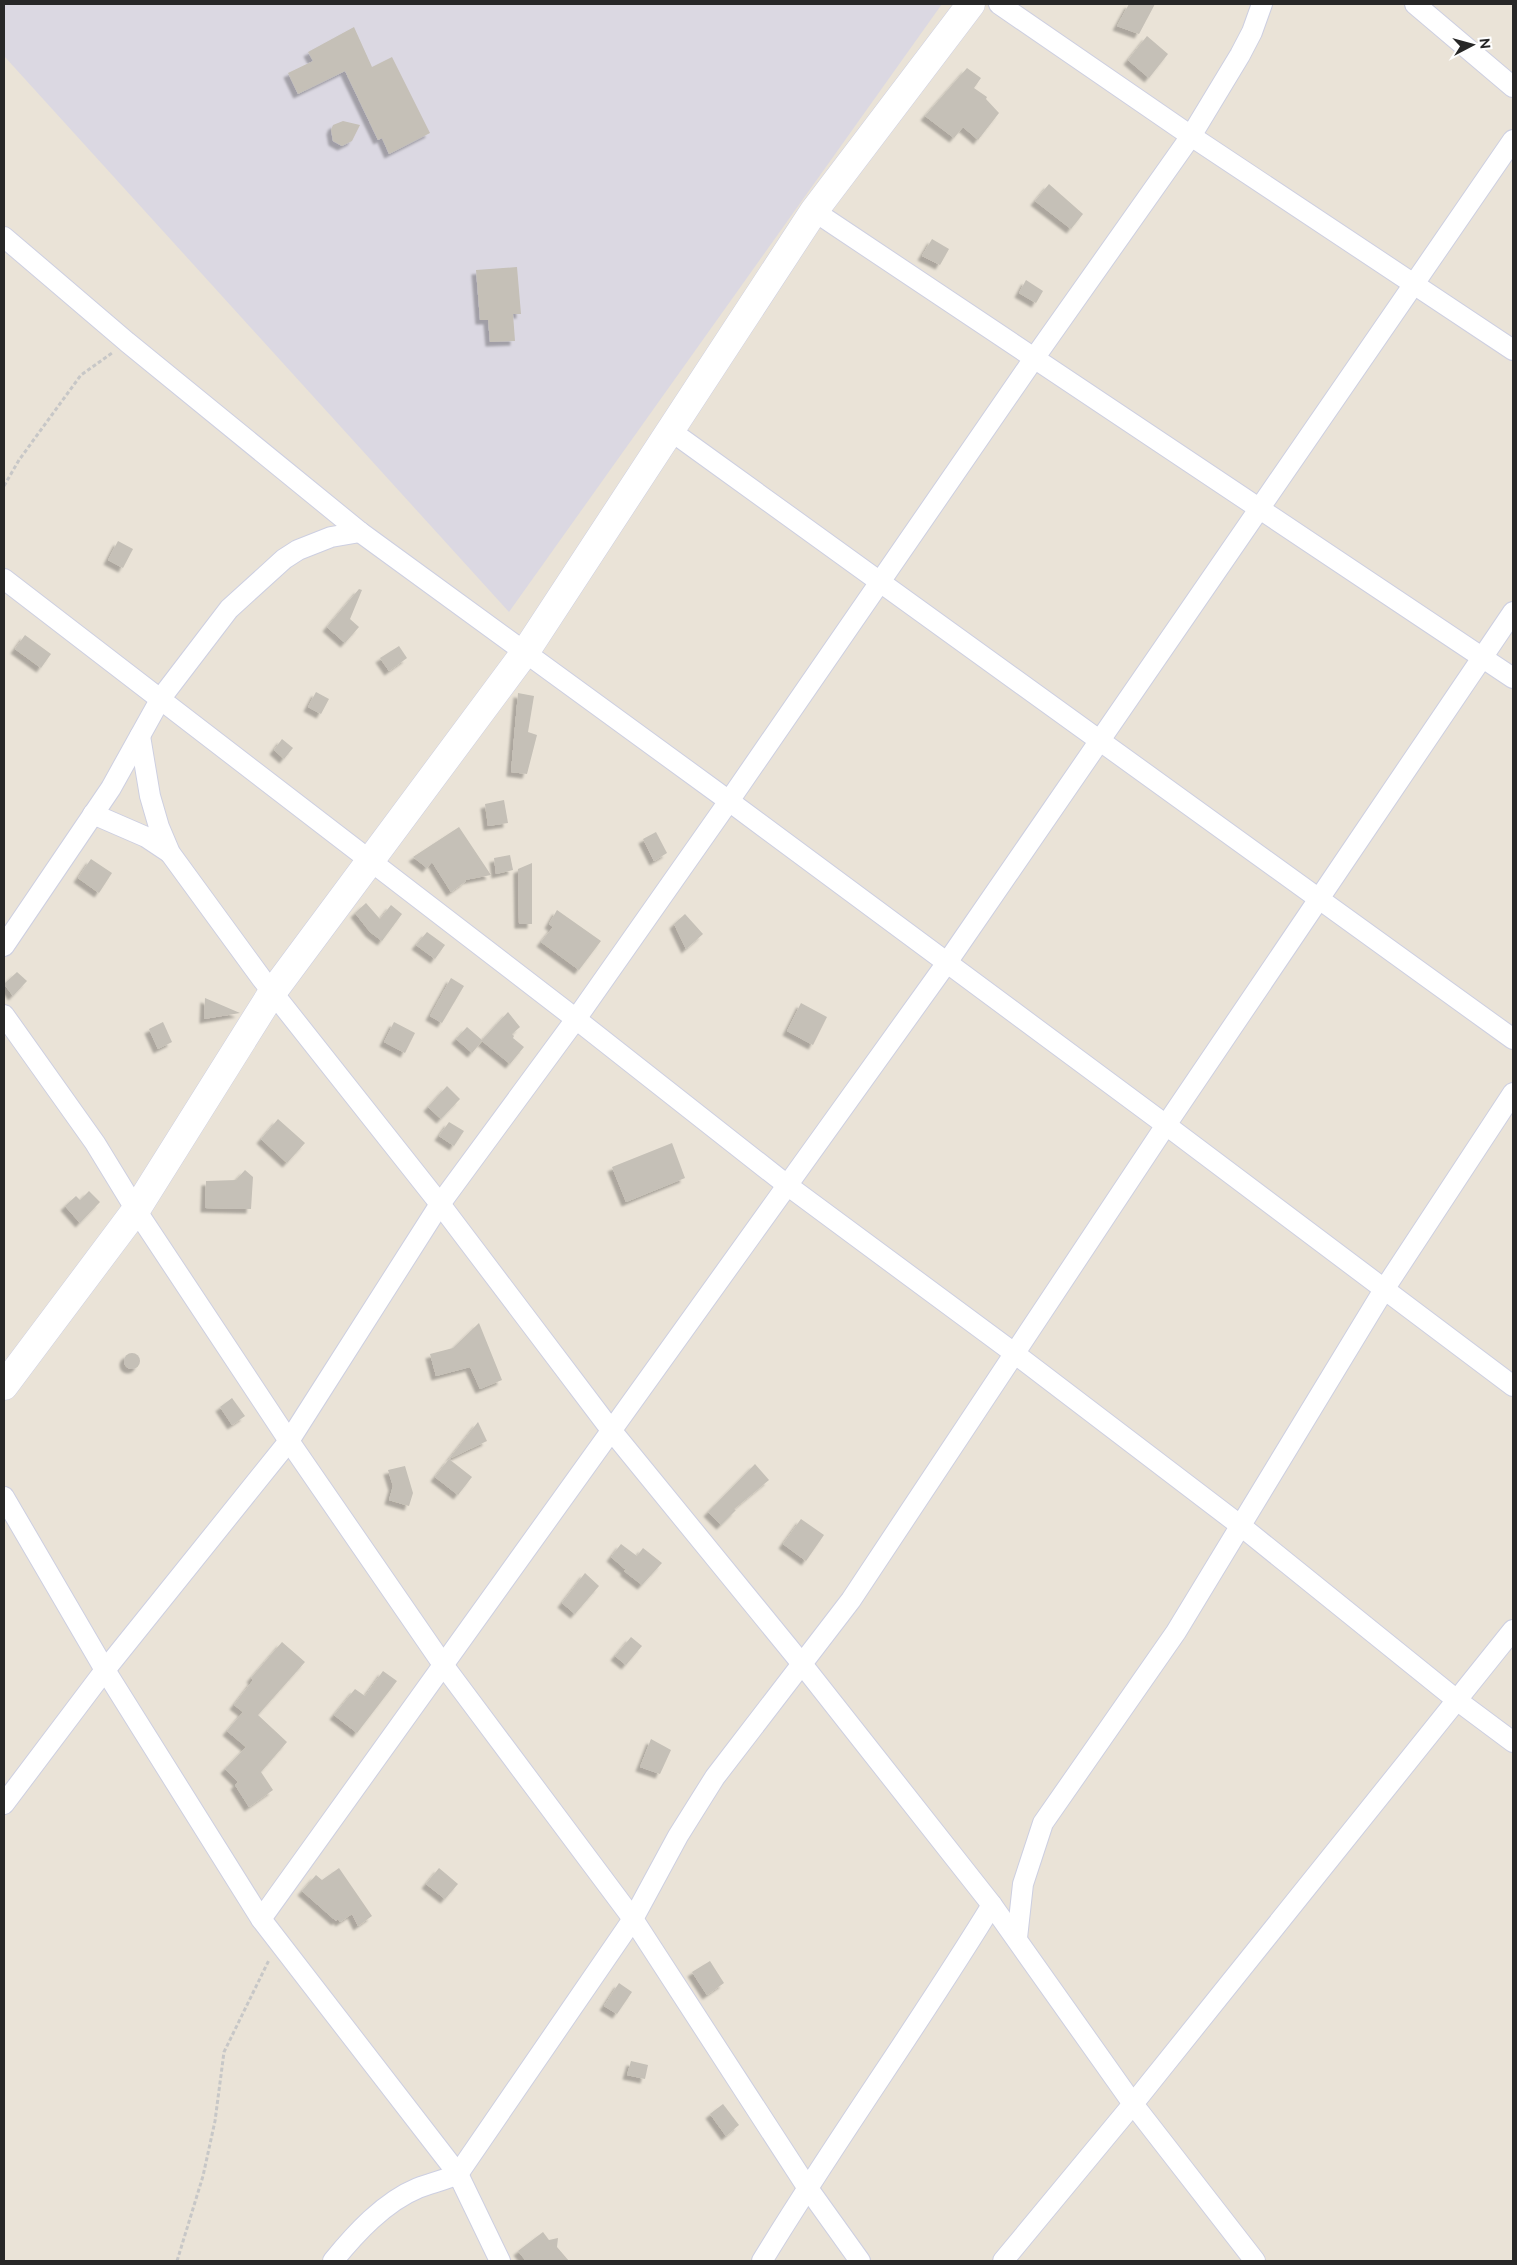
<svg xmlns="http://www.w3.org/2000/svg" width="1517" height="2265" viewBox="0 0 1517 2265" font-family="Raleway,sans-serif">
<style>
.industrial{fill:#dbd8e2}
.building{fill:#c5c0b7;filter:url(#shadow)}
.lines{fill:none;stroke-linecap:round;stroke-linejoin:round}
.street-casing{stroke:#cdcfe1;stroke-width:22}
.secondary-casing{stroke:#cdcfe1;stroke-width:29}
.path{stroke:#c7c7c7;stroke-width:3;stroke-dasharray:4 2.5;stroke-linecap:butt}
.street{stroke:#fff;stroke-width:20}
.secondary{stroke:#fff;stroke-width:28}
</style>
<defs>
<filter id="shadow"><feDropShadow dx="-4.5" dy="4.5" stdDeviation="1" flood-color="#0004"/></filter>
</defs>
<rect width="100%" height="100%" fill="#eae3d7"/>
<polygon class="industrial" points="4,4 942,4 509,612 4,56"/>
<g class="building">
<polygon points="1129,4 1155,4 1139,34 1117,26"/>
<polygon points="354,27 372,67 392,57 430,133 389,154 382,138 378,140 345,71 298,94 288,73 313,61 308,52"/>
<polygon points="1147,36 1168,54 1149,78 1128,60"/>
<polygon points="967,68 981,78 974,88 987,97 986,99 999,113 978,140 963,127 954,138 925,116"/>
<polygon points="343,121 360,125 352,141 342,146 333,141 331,130 333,125"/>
<polygon points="1049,184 1083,214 1071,229 1035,201"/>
<polygon points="932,239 949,249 940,265 922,256"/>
<polygon points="517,267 521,314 513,314 515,341 490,342 488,320 480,320 476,270"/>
<polygon points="1026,280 1043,291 1036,303 1019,293"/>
<polygon points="118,541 133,549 123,568 108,560"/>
<polygon points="359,589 362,590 350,619 359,627 345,643 327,627"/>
<polygon points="25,635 51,654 41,668 15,649"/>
<polygon points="399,646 407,658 389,671 380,658"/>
<polygon points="316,692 329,699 321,714 308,707"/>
<polygon points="518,693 534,696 528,732 537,735 527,774 511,772"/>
<polygon points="282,739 293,748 284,759 274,750"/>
<polygon points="504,800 508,823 488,826 485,804"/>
<polygon points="459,827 491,875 465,880 466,881 451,892 432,862 427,868 413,857"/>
<polygon points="656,832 667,853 654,861 643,839"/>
<polygon points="510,855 513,870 496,874 494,858"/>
<polygon points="91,859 112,873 99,893 78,878"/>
<polygon points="532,863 532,924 519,924 518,869"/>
<polygon points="366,903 380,919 391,905 402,914 382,941 370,932 355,913"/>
<polygon points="557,910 601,941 579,970 541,942 553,927 549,924"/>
<polygon points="685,914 703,934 686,949 674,924"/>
<polygon points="427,932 445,945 435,959 416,945"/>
<polygon points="17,972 27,981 13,996 4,984"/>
<polygon points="451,978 464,986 442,1023 430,1016"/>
<polygon points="205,998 240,1013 204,1019"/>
<polygon points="801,1003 827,1017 813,1045 787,1031"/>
<polygon points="508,1012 520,1027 512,1034 514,1036 513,1038 524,1047 510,1064 482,1041 472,1053 456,1039 467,1027 482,1040"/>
<polygon points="163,1022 172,1042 158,1049 149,1029"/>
<polygon points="394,1022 415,1033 405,1053 384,1042"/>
<polygon points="447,1086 460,1099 441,1119 428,1107"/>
<polygon points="278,1119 305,1143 287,1163 261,1139"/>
<polygon points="449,1122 464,1131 454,1146 439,1136"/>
<polygon points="672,1143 685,1178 626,1202 612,1167"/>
<polygon points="245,1170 253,1177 251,1209 205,1208 206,1181 236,1180"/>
<polygon points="89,1191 100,1202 80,1223 65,1206 76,1196 80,1200"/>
<polygon points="479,1323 502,1380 480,1389 470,1367 436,1376 430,1354 453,1348"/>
<circle cx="132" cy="1361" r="8"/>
<polygon points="232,1398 245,1416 232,1425 220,1407"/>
<polygon points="478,1422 487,1441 449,1459"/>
<polygon points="449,1459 472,1477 458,1495 435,1477"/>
<polygon points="755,1464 769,1480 734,1509 736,1510 721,1525 708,1512"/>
<polygon points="405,1466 413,1493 409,1506 389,1500 393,1486 388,1470"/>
<polygon points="801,1519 824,1535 806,1561 783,1544"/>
<polygon points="621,1544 637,1556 643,1548 662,1563 642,1585 624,1571 626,1570 611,1557"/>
<polygon points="585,1573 599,1586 575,1614 562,1603"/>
<polygon points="631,1637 642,1646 626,1665 615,1656"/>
<polygon points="282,1642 305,1662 258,1715 287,1742 261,1772 273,1790 249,1807 235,1785 238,1782 225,1769 246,1747 227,1731 243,1712 234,1705 253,1680 251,1678"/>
<polygon points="383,1671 397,1681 357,1733 334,1715 355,1689 365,1696"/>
<polygon points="651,1739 671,1750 660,1774 640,1767"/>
<polygon points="339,1868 372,1916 358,1926 352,1914 340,1922 338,1919 336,1921 302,1891 316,1875 322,1880"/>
<polygon points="439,1868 458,1884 445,1899 426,1884"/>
<polygon points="710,1961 724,1983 707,1995 692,1972"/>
<polygon points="619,1983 632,1992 617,2014 604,2006"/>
<polygon points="631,2061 648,2065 645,2079 627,2075"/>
<polygon points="723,2104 739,2125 726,2136 710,2114"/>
<polygon points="543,2232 549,2240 558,2238 557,2247 569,2261 526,2261 518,2251"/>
</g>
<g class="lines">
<g class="street-casing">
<g id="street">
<polyline points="999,4 1191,136 1513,350"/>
<polyline points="1415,4 1513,87"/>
<polyline points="814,211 1513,678"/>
<polyline points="4,237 127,342 360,532 729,801 1166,1125 1513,1386"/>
<polyline points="671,431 1513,1039"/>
<polyline points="4,579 576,1019 787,1185 1014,1353 1241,1526 1458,1701 1513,1742"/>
<polyline points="140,736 150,796 159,827 170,853 262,979 440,1204 611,1430 802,1664 992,1905 1133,2104 1255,2261"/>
<polyline points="93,814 146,837 170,853"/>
<polyline points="4,946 111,788 161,698 229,609 284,559 298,550 331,537 360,532"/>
<polyline points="4,1015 95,1143 136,1210 289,1441 444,1666 633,1919 807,2187 860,2261"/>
<polyline points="4,1497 105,1670 261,1919 458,2174 500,2261"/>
<polyline points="4,1804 105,1670 289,1441 440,1204 576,1019 729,801 1035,357 1191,136 1240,55 1252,32 1262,4"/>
<polyline points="261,1919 946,964 1513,140"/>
<polyline points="1017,1938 1023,1884 1043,1823 1176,1632 1385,1288 1513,1093"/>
<path d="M333,2261C355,2234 384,2202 418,2188C431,2183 445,2180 458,2174L633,1919L678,1836L715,1777L851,1600L1166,1125L1513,612"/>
<path d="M762,2261C835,2141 918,2026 992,1905"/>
<polyline points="1003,2261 1133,2104 1513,1630"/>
</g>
</g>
<g class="secondary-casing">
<polyline id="secondary" points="4,1386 136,1210 272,993 526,651 814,211 971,4"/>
</g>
<g class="path">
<polyline points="4,486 19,460 81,375 112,353"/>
<polyline points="177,2261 203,2176 215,2121 224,2052 269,1960"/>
</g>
<use href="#street" class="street"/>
<use href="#secondary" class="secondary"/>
</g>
<rect width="1517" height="2265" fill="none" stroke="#272727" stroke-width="10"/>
<g transform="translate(1472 45) rotate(84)" stroke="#ffffff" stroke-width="4" paint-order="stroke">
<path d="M0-4L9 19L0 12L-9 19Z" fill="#272727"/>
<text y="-8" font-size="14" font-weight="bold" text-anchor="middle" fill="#272727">N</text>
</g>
</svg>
